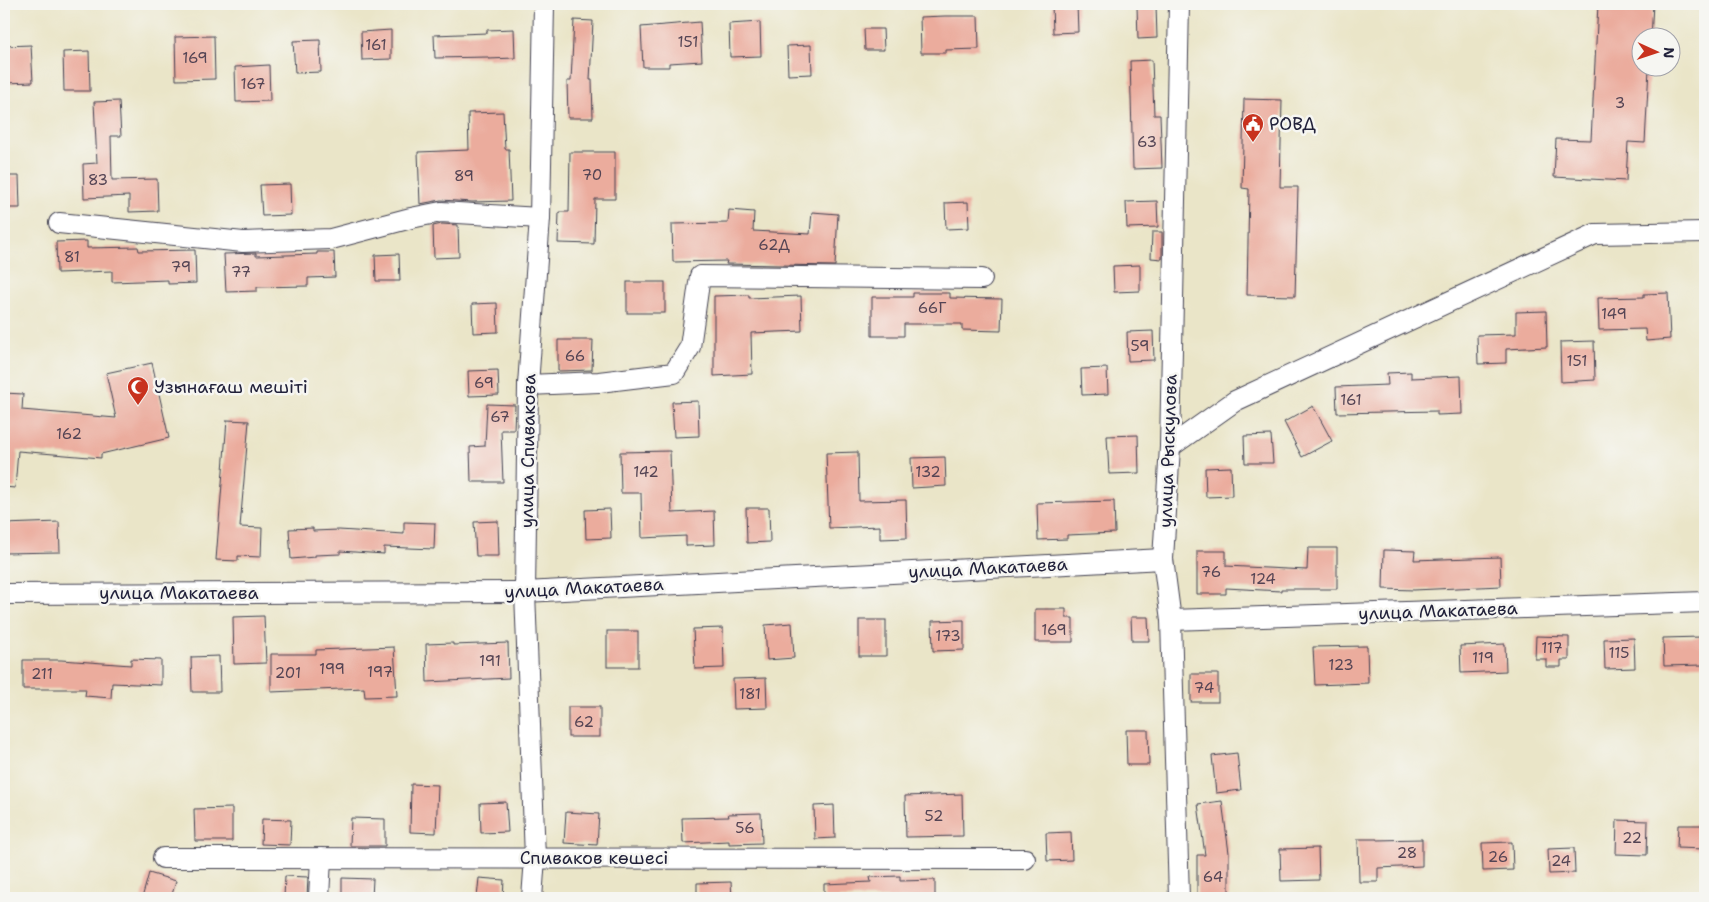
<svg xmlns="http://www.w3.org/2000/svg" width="1709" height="902" viewBox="0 0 1709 902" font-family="'Shantell Sans',sans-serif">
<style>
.building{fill:#ebac9d}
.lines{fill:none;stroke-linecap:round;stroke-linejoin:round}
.minor-casing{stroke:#403f50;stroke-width:22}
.minor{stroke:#fff;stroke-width:20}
.labels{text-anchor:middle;stroke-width:5;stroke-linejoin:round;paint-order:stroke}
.number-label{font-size:15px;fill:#544454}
.poi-label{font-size:18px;fill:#22223b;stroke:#f6f6f2;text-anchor:start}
.street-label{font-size:18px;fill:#22223b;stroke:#f6f6f2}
</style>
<rect width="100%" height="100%" fill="#f6f6f2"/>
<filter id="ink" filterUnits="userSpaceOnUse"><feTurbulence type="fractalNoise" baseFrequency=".02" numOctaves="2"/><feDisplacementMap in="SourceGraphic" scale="10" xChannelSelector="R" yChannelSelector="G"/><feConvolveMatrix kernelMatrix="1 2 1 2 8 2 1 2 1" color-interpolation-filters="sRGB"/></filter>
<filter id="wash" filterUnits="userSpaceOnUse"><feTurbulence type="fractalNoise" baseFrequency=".0096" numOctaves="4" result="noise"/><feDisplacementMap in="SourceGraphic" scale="20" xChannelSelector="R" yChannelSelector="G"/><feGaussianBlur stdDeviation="1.12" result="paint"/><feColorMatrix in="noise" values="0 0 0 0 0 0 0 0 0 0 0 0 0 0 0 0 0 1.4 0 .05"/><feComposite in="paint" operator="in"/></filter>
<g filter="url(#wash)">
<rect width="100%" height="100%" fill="#eae5c8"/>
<g id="blocks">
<g class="building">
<polygon points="1052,4 1077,4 1078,32 1053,33"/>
<polygon points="1598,4 1653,4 1651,38 1642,38 1642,68 1649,68 1645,143 1628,142 1626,181 1554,177 1556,139 1591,140"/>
<polygon points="1156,5 1157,38 1138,39 1137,6"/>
<polygon points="945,16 978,16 979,49 946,50 946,53 921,53 920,17"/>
<polygon points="574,20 593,21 590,80 592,80 593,118 568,118 567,81 571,81"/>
<polygon points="700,22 702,61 669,63 669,67 643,67 641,27"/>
<polygon points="760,22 761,56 730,57 729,24"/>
<polygon points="514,29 515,58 488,59 488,57 435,58 434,35 487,33 487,30"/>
<polygon points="864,29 883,29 884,50 865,50"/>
<polygon points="391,30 391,59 362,60 361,32"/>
<polygon points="214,36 215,79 176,80 175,37"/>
<polygon points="320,40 321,72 295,73 293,41"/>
<polygon points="31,45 33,82 5,83 4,46"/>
<polygon points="811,45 812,74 788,75 787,46"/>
<polygon points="89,51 90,91 64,91 63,52"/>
<polygon points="1152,60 1154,115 1160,115 1162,168 1133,169 1130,61"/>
<polygon points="269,65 270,101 236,102 235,67"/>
<polygon points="1244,99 1282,100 1280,187 1298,187 1295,296 1247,295 1249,189 1242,188"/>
<polygon points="119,101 121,136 111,136 112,180 157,179 158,211 129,212 129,196 84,198 83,164 97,163 94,102"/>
<polygon points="503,112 505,149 509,149 511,201 472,202 441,200 420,204 418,152 469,150 468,113"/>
<polygon points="570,152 615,152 615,199 595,199 594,244 558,243 559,212 569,212"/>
<polygon points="4,176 19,176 20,208 4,208"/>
<polygon points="290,184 291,215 262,216 260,185"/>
<polygon points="1157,201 1158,227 1127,228 1126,202"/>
<polygon points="968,202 969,228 946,229 945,203"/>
<polygon points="729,210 754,212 753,231 810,234 812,212 838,214 835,266 726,264 727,261 673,262 672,224 728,223"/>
<polygon points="442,224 458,225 459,257 434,258 433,226"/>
<polygon points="1152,232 1162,232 1162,259 1151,258"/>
<polygon points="87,241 87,248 138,247 139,251 195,250 196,283 168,284 168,280 112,282 112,271 57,273 56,242"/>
<polygon points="317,252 334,252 335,277 308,278 308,286 257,287 257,291 226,292 224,254 256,253 256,256 317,254"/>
<polygon points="399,254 400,281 376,281 375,255"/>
<polygon points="1140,265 1140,291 1114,292 1113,266"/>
<rect x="627" y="282" width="38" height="31"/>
<polygon points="913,293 950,293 950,298 1002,299 1001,331 962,330 962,324 904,324 904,336 872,336 872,297 913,297"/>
<polygon points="1668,293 1670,339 1646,341 1645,329 1599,330 1598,298 1644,297 1644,294"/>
<polygon points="749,295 749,298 801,296 802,331 751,333 752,374 714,376 714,296"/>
<polygon points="497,303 498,332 473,333 472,304"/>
<polygon points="1546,311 1547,347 1506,349 1506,363 1478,364 1477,335 1516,334 1516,312"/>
<polygon points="1153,331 1154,360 1128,361 1127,332"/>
<polygon points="558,340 593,340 592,370 558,371"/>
<polygon points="1594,341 1595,380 1561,382 1560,342"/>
<polygon points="152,363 169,438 101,454 101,458 18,451 15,488 4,487 4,393 23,394 22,410 116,418 106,373"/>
<polygon points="1107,368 1108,394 1082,395 1081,369"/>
<polygon points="498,370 499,395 469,396 468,371"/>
<polygon points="1411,372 1411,378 1461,376 1462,414 1437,415 1437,411 1337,413 1336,387 1388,385 1387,373"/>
<polygon points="698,401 699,436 674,437 672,402"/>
<polygon points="487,404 515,405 514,430 501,430 503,482 471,482 470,447 485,446"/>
<polygon points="1313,406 1332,441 1302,457 1284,422"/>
<polygon points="227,420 249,421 240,527 262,528 261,557 238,556 238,561 216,560"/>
<polygon points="1138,435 1139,473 1109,474 1107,436"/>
<polygon points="1271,435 1273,463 1245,463 1244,436"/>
<polygon points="670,451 672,513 714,511 715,545 686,546 686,536 642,538 641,493 621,493 620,452"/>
<polygon points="858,452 859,501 906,500 907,538 880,539 880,526 829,528 826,453"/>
<polygon points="945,457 946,486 912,488 911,458"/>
<polygon points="1231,467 1232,496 1206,497 1205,468"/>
<polygon points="1114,501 1115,533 1067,535 1067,539 1038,540 1037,503"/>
<polygon points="746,508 769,508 770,542 747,543"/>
<polygon points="610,509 611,538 586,539 585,510"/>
<polygon points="498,521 499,556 476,556 474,522"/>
<polygon points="59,522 60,552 4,553 4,524"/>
<polygon points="404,522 435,523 434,549 384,547 384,554 340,551 340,554 315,555 315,557 291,559 289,529 313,528 313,531 339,530 404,534"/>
<polygon points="1308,548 1337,548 1337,589 1281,589 1281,591 1226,588 1226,594 1197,594 1197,551 1226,551 1226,566 1307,570"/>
<polygon points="1384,550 1415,551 1414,560 1500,557 1501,586 1414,590 1383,589"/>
<polygon points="1035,609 1066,609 1066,618 1073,618 1073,642 1035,642"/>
<polygon points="264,616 266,663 234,664 233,617"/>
<polygon points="1131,617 1148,617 1149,641 1132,641"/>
<rect x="859" y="620" width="27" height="36"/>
<polygon points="964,620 964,650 933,651 932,621"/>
<polygon points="792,623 794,658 767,660 765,625"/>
<polygon points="723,628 724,668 695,669 693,629"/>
<rect x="607" y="631" width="31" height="36"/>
<polygon points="1536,636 1569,637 1569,660 1561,660 1561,667 1546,667 1546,659 1535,659"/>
<polygon points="1701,637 1703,665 1664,666 1663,638"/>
<polygon points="1634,638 1635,668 1605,669 1604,639"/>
<polygon points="453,643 453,645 508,643 509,678 427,682 426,644"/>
<polygon points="1505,644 1506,671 1461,673 1460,646"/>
<polygon points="1367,646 1368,683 1315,685 1313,647"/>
<polygon points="394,647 397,696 365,697 364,688 271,692 271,654 316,654 316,650"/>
<polygon points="219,656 220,692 192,692 191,657"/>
<polygon points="131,659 161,660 161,685 112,683 111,698 85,696 86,689 23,689 23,660 61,660 131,665"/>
<rect x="1191" y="674" width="27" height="28"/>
<polygon points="766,678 767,708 734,709 733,679"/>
<rect x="568" y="707" width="32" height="30"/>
<polygon points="1126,730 1148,730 1149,765 1127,765"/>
<polygon points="1237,753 1241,790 1216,793 1212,756"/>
<polygon points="411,784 438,785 436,833 410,832"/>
<polygon points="962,794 963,836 906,837 905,796"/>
<polygon points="1222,801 1229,853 1229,898 1197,898 1197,855 1205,855 1198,804"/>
<polygon points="506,802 508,832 481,833 480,803"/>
<polygon points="834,805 835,838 815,839 814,806"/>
<polygon points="232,808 232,841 195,841 194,809"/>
<polygon points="566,812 599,814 597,845 564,843"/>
<polygon points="761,813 762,843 729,844 729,841 683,843 682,818 729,817 728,814"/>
<polygon points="351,818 385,819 385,846 350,846"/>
<polygon points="262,819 291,820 290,845 261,844"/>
<polygon points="1617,820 1648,821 1647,855 1616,854"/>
<polygon points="1678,825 1705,825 1705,849 1677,848"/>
<polygon points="1071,832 1072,860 1047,861 1046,833"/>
<polygon points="1358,839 1377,839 1377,840 1422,839 1422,866 1378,868 1378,882 1359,882"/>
<polygon points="1512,842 1513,870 1483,871 1482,843"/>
<polygon points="1318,848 1319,880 1281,881 1280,849"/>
<polygon points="1574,848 1575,873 1549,874 1548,849"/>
<polygon points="149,873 176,881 171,898 142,898"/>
<polygon points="285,876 308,877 307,898 284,898"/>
<polygon points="900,876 900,881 935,880 935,898 824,898 824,884 871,882 870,877"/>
<polygon points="342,878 373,879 372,898 342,898"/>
<polygon points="479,878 504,880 503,898 477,898"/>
<polygon points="731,882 732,898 697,898 697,883"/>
</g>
</g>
</g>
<g filter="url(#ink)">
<use href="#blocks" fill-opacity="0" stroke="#403f50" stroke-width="1"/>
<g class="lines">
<g class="minor-casing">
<g id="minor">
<polyline points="59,223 243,242 331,239 411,218 441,212 540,218"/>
<polyline points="528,385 599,382 674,373 690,347 700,276 982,279"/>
<polyline points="1170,447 1235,401 1595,234 1705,232"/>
<polyline points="4,594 525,592 1163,559"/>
<polyline points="1171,620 1705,602"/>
<polyline points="163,858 1025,859"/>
<polyline points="319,898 321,858"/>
<polyline points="532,898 535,858 525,592 528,385 540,218 544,4"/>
<polyline points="1179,898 1171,620 1163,559 1170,447 1179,4"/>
</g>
</g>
<use href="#minor" class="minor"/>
</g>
</g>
<defs>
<g id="civic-pin" transform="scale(1.125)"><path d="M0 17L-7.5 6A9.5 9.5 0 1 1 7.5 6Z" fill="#c8321e" stroke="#f6f6f2"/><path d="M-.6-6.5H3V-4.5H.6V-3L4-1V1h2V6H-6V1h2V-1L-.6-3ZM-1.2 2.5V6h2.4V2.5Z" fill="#fff"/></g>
<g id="mosque-pin" transform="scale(1.125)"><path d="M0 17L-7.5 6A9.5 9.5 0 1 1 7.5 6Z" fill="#c8321e" stroke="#f6f6f2"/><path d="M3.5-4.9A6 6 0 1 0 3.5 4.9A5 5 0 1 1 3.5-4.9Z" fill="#fff"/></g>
</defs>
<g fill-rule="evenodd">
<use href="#civic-pin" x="1253" y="124"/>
<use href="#mosque-pin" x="138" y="387"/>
</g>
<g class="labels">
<g class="number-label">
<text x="688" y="47">151</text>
<text x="376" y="50">161</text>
<text x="195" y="63">169</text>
<text x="253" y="89">167</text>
<text x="1620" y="108">3</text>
<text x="1147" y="147">63</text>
<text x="592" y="180">70</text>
<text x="464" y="181">89</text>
<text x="98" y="185">83</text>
<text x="774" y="250">62Д</text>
<text x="72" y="262">81</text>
<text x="181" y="272">79</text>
<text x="241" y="277">77</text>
<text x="932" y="313">66Г</text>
<text x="1614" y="319">149</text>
<text x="1140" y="351">59</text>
<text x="575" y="361">66</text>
<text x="1577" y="366">151</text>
<text x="484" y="388">69</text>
<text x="1351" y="405">161</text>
<text x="500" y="422">67</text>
<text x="69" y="439">162</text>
<text x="646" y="477">142</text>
<text x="928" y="477">132</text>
<text x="1211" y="577">76</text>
<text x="1263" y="584">124</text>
<text x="1054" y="635">169</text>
<text x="948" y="641">173</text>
<text x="1552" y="653">117</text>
<text x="1619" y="658">115</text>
<text x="1483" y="663">119</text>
<text x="490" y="666">191</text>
<text x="1341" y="670">123</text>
<text x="332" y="674">199</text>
<text x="380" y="677">197</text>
<text x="288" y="678">201</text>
<text x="42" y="679">211</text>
<text x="1204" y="693">74</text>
<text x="750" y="699">181</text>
<text x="584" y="727">62</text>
<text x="934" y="821">52</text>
<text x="745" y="833">56</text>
<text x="1632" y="843">22</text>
<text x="1407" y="858">28</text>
<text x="1498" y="862">26</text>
<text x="1561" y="866">24</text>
<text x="1213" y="882">64</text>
</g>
<g class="poi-label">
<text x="1269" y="130">РОВД</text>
<text x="154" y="393">Узынағаш мешіті</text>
</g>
<g class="street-label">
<text transform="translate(528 451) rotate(-89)" y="6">улица Спивакова</text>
<text transform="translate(1168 451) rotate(-88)" y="6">улица Рыскулова</text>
<text transform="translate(988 568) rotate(-3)" y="6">улица Макатаева</text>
<text transform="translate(584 588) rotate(-3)" y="6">улица Макатаева</text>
<text x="179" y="599">улица Макатаева</text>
<text transform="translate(1438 611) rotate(-2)" y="6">улица Макатаева</text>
<text x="594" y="864">Спиваков көшесі</text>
</g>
</g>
<rect width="1709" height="902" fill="none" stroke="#f6f6f2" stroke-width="20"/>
<g transform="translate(1656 52) rotate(93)"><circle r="24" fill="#f6f6f2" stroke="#a1a1a9"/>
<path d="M0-4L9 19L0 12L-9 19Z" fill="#c8321e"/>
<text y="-8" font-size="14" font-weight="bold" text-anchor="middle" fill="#22223b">N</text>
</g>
</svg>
